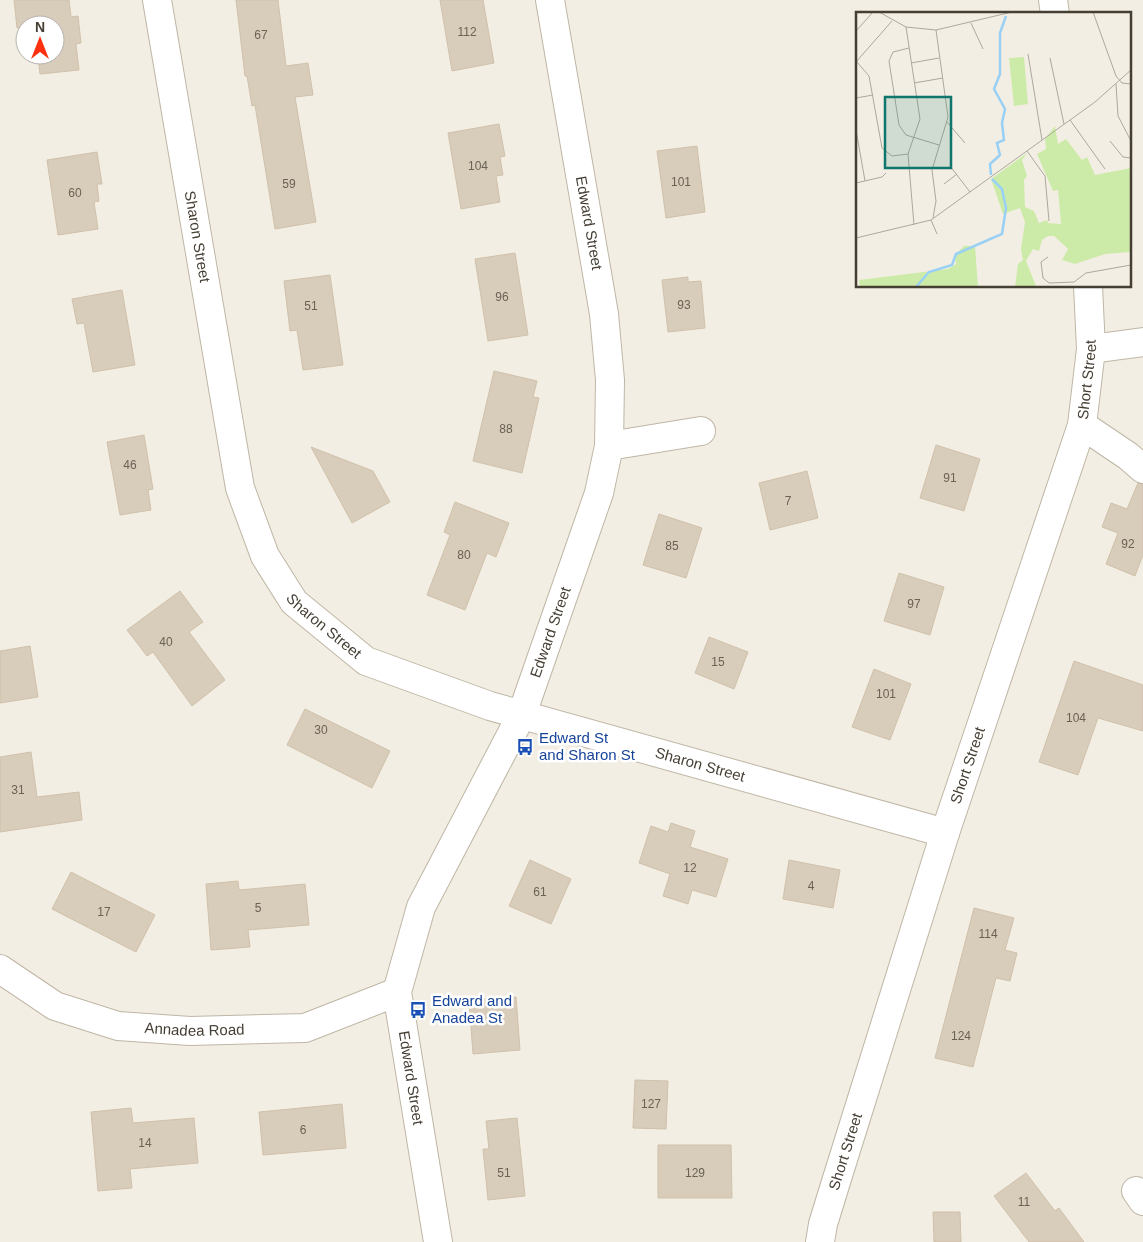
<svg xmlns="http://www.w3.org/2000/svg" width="1143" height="1242" viewBox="0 0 1143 1242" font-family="Helvetica,sans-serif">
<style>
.building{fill:#d8ccba;stroke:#d0c1aa}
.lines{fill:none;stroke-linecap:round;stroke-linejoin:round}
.street-casing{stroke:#bfb6a5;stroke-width:30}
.street{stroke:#fff;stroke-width:28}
.labels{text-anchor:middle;stroke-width:5;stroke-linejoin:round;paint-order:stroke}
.number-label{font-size:12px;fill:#6a6255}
.street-label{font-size:15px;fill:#453e33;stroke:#fff}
.transit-label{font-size:15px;fill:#164399;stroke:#fff;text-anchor:start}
.inset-river{fill:none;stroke:#99d0f5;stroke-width:2.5}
.inset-road{fill:none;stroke:#ada89d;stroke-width:1}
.view{fill:#0f766e;fill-opacity:0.15;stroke:#0f766e;stroke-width:2.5}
.inset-edge{fill:none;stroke:#453e33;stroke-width:2.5}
</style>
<rect width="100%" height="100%" fill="#f3eee3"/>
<g class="building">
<polygon points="14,0 69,0 71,17 78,16 81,43 76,44 79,70 40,74 38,55 55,55 55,25 25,25 25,27 17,28"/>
<polygon points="236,0 278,0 286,66 308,63 313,95 295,97 316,222 275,229 255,105 252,106 247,76 245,76"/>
<polygon points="440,0 483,0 494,63 452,71"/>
<polygon points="499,124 505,156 500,157 503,175 496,176 500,202 461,209 448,133"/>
<polygon points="697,146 705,212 666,218 657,151"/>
<polygon points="97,152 102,184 97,184 99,201 94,202 98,229 58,235 47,160"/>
<polygon points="515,253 528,335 488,341 475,259"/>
<polygon points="330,275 343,365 303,370 297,330 290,331 284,281"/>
<polygon points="688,277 688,282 701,281 705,328 668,332 662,280"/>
<polygon points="122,290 135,365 93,372 84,323 77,324 72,299"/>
<polygon points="494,371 537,381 533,397 539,398 522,473 473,461"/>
<polygon points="144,435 153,489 148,490 151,510 120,515 107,442"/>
<polygon points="936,445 980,459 964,511 920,498"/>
<polygon points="311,447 373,471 390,502 352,523"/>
<polygon points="807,471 818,518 770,530 759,483"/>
<polygon points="1138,483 1143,484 1143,555 1135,576 1106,564 1118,533 1102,527 1111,503 1127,509"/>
<polygon points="455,502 509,523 496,557 487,553 465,610 427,595 450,535 444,532"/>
<polygon points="659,514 702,528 686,578 643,565"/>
<polygon points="899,573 944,587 930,635 884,621"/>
<polygon points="180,591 203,622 189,632 225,680 192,706 153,652 147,656 127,630"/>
<polygon points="709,637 748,652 734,689 695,673"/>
<polygon points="30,646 38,697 0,703 0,651"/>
<polygon points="1074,661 1143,685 1143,731 1098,718 1078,775 1039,762"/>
<polygon points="874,669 911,684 890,740 852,727"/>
<polygon points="305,709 390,751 372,788 287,745"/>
<polygon points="31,752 37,797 79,792 82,820 0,832 0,757"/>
<polygon points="671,823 695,831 690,847 728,859 716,897 692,890 688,904 663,896 670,874 639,863 651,826 668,832"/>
<polygon points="530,860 571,879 551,924 509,906"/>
<polygon points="789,860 840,870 833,908 783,899"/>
<polygon points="71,872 155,915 136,952 52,909"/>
<polygon points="238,881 239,890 305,884 309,925 248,930 250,947 211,950 206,884"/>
<polygon points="974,908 1014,918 1005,950 1017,953 1010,981 996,978 973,1067 935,1058"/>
<polygon points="516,997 520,1050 473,1054 469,1000"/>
<polygon points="635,1080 668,1081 666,1129 633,1128"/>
<polygon points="342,1104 346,1148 263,1155 259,1112"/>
<polygon points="131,1108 133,1123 194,1118 198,1163 130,1169 132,1188 98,1191 91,1112"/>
<polygon points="517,1118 525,1196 488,1200 483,1149 489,1149 486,1121"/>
<polygon points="658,1145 731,1145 732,1198 658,1198"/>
<polygon points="1026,1173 1055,1211 1059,1208 1084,1242 1029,1242 994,1196"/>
<polygon points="933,1212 960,1212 961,1242 934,1242"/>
</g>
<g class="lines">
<g class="street-casing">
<g id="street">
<path id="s1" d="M157,0L240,488L265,556L294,602L366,661L490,706L945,833"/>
<polyline points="1053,0 1055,14"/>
<polyline points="1091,349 1143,342"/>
<polyline points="1082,425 1128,456 1143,469"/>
<polyline points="609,446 701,431"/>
<path id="s2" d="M0,969L55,1006L118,1026L190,1031L305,1028L397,992"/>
<polyline points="1136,1191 1143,1201"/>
<path id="s3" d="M438,1242L397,992L421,907L522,714L599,493L609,446L610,380L604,314L550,0"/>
<path id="s4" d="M820,1242L823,1224L835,1185L945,833L1082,425L1091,349L1088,286"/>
</g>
</g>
<use href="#street" class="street"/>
</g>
<defs>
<g id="bus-bare" transform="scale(1.35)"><path d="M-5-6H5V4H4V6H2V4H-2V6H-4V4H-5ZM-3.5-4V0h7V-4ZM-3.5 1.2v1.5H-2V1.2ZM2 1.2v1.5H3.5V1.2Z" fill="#1a4fb4" stroke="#fff" stroke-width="2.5" paint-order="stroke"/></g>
</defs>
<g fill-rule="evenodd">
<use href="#bus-bare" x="525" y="747"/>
<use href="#bus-bare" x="418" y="1010"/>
</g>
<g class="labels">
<g class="number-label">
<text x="467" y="36">112</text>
<text x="261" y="39">67</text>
<text x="478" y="170">104</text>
<text x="681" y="186">101</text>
<text x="289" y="188">59</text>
<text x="75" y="197">60</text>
<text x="502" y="301">96</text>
<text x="684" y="309">93</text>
<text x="311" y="310">51</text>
<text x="506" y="433">88</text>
<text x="130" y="469">46</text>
<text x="950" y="482">91</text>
<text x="788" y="505">7</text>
<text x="1128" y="548">92</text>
<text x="672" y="550">85</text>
<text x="464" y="559">80</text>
<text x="914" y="608">97</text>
<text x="166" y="646">40</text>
<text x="718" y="666">15</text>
<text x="886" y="698">101</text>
<text x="1076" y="722">104</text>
<text x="321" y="734">30</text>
<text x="18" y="794">31</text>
<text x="690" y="872">12</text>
<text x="811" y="890">4</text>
<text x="540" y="896">61</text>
<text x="258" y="912">5</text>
<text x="104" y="916">17</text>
<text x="988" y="938">114</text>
<text x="961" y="1040">124</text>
<text x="651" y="1108">127</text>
<text x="303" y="1134">6</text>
<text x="145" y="1147">14</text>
<text x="504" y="1177">51</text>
<text x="695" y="1177">129</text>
<text x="1024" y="1206">11</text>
</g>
<g class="street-label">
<text transform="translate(589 223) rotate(80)" y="5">Edward Street</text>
<text dy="5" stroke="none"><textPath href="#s1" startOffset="240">Sharon Street</textPath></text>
<text dy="5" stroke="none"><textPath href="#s4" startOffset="904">Short Street</textPath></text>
<text dy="5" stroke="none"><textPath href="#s1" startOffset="660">Sharon Street</textPath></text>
<text dy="5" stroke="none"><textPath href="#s3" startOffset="646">Edward Street</textPath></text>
<text dy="5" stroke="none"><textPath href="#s1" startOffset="1065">Sharon Street</textPath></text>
<text dy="5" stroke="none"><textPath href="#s4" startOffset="499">Short Street</textPath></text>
<text dy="5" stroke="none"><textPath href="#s2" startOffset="209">Annadea Road</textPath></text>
<text transform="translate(411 1078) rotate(81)" y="5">Edward Street</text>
<text dy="5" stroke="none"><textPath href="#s4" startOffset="94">Short Street</textPath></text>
</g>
<g class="transit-label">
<text x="539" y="743">Edward St<tspan x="539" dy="17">and Sharon St</tspan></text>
<text x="432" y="1006">Edward and<tspan x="432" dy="17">Anadea St</tspan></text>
</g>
</g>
<g transform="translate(856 12)">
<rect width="275" height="275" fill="#f3eee3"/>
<path d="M168,45L172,92L158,94L153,46ZM199,114L202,132L210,127L226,148L231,145L239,163L275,156V240L249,242L219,252L206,248L212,237L198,224H192L186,228L183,239L177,237L170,249L180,274L193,275H159L162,252L167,248L165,237L169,210L164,196L147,202L135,167L171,141L166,148L171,164L168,168L169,195L178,199L183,211L191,208L192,211L205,212L202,178L197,179L181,142L190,137L189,127ZM108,234H119L122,275H4L3,268L92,257L100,252L99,243Z" fill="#cdeba8"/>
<path class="inset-river" d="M135,163L134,152L144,143L141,131L148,128L146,111L149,97L138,77L144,62V21L150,4M60,275L73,260L96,253L100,242L146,222L150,196L146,177L136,167"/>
<path class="inset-road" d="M23,0L50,15L80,18L156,0M237,0L260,64L266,71L275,72M115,11L127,37M50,15L64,107L52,142L58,213M0,19L17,0M53,36L37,40L33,49L43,113L50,123L83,133M172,42L186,128M194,46L208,112M0,50L36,9M1,50L13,64L26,136L36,144L52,142M55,51L83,46M58,71L87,66M260,72L262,104L275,129M0,86L17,83M214,108L249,157M91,110L109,131M0,118L9,169M254,129L267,145L275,146M171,139L189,164L193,209M94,154L114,180M0,171L26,165L30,161M88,172L101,162M77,206L80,189L76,158L92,105L80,18M75,208L81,222M0,226L75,208L239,90L275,58M192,245L185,250L187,266L193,271L218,270L230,261L275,253"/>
<path class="view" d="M29,85H95V156H29Z"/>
<rect width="275" height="275" class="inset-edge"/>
</g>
<g transform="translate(40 40)"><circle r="24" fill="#ffffff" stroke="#b5b2ad"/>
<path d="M0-4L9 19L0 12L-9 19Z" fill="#ff310e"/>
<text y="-8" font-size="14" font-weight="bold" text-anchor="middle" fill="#453e33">N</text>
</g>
</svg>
